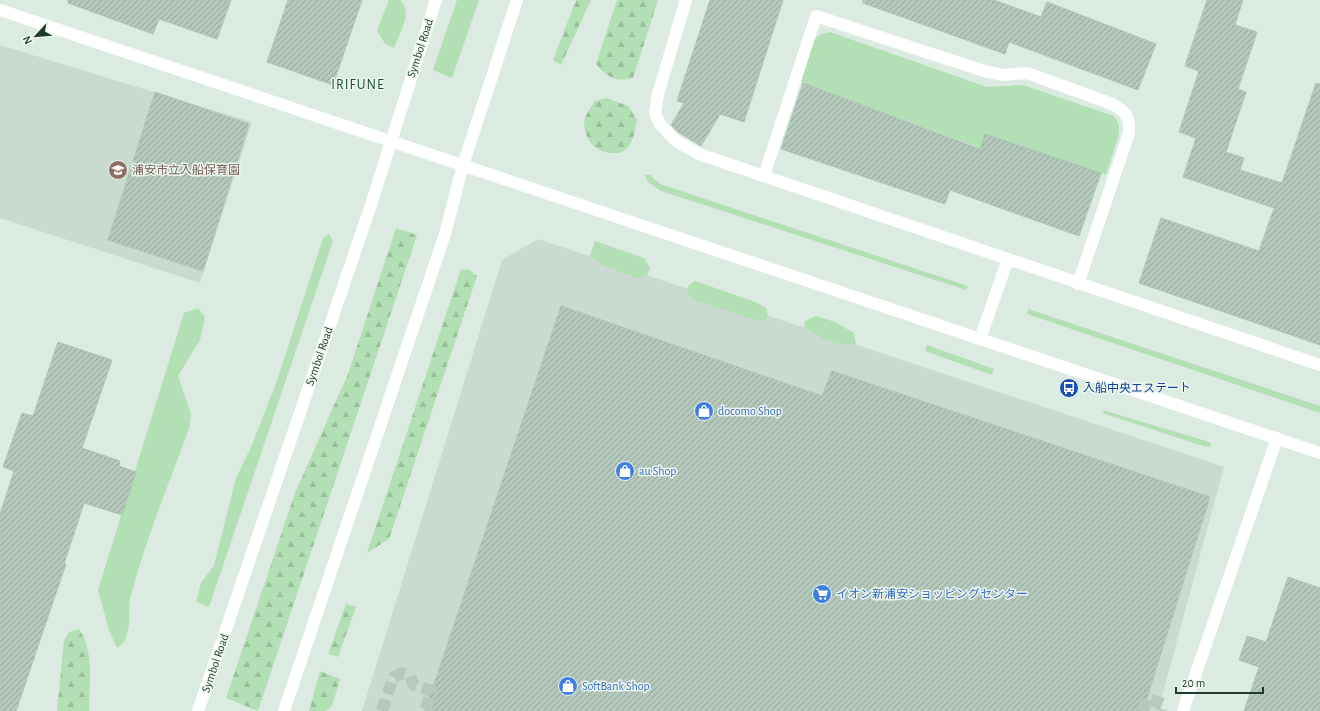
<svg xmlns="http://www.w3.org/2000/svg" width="1320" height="711" viewBox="0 0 1320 711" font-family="'Alegreya Sans','Noto Sans JP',sans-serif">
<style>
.built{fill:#cbdad0}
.grass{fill:#b2dfb4}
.forest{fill:url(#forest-firs)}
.building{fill:url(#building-hatch);stroke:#aec5b6}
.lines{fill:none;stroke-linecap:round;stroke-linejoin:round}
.pedestrian-tunnel{stroke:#b6c8bd;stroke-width:12;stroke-dasharray:12 6;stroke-linecap:butt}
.service{stroke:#fff;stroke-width:12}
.tertiary{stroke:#fff;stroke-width:12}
.labels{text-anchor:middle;stroke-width:3;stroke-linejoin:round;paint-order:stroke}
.street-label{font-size:12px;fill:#1d3b2c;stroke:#edf7f0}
.education-label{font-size:12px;fill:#785e54;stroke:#edf7f0;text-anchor:start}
.transit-label{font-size:12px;fill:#164399;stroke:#edf7f0;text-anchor:start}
.shop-label{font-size:12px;fill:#366cbe;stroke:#edf7f0;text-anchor:start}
.quarter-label{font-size:14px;letter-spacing:1px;fill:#174f35;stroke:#edf7f0}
</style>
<defs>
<pattern id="forest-firs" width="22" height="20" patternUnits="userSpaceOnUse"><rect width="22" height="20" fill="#b2dfb4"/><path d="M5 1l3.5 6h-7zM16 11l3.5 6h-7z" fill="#99c09b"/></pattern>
<pattern id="building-hatch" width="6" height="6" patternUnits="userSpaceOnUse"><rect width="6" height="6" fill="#b5c8bc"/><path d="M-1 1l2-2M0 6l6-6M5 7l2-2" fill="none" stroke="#93a499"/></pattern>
</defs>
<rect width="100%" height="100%" fill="#dcebe1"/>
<g class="built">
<polygon points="0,45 252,122 200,283 0,218"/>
<polygon points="538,239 1224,467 1158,711 362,711 502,260"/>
</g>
<g class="grass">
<path d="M389,0H400C414,12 399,34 394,48L385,44L377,30Z"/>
<polygon points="457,0 479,0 452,78 433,70"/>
<polygon points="830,32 987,87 1023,85 1114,116 1119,124 1119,134 1106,175 985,134 980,148 803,83 801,81 813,40 821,34"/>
<polygon points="645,175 650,175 660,184 968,286 966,290 661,191 648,182"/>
<polygon points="329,234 333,241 209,607 196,602 201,583 214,565 236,478 252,445 278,378 323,238"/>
<polygon points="595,241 644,258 650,268 647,276 640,279 602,265 590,256"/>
<polygon points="695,281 758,303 766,308 768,317 762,322 692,299 687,290 689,285"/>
<path d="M198,308L205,317L200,340L178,376L191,414L189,429C169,484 146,538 131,595C126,613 135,636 117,648L109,630L98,590L184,313Z"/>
<polygon points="1028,309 1320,406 1320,413 1027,314"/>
<path d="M816,316L835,322L854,333L856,344C839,348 818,337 804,327L805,321Z"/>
<polygon points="927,345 994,369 992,375 925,351"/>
<polygon points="1102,411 1106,411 1206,441 1211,443 1211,447 1203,446 1105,414"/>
</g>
<g class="forest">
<polygon points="576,0 591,0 561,65 553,60"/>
<path d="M617,0H658L633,78C617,83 606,77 596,64Z"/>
<path d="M606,98L628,106L637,120C635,128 634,142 627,148C623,153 618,153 613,153C596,153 585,140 584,123C584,117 591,107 595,101Z"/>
<polygon points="396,228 417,235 258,711 226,698 295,493 348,374"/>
<polygon points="461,269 469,270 477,276 389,539 367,553"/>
<polygon points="346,604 356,607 338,657 328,654"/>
<path d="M79,629C95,653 89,683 89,711H57L64,640L69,632Z"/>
<polygon points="320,671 340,679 332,706 326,711 309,711"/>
</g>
<g class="building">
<polygon points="68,0 231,0 217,39 159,19 153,34 68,3"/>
<polygon points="288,0 362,0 333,85 267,62"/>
<polygon points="710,0 783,0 744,122 720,114 701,146 678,132 671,125 684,103 677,101"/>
<polygon points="863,0 994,0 1041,17 1047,2 1156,44 1138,90 1009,42 1005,54 863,3"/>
<polygon points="1207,0 1243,0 1235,25 1257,32 1238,89 1246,92 1226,152 1244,158 1240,170 1282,183 1316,83 1320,84 1320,345 1139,283 1161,218 1259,251 1274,208 1183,177 1196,138 1179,132 1199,71 1185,66"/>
<polygon points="803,83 980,149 985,134 1101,173 1079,236 950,190 945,204 781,149"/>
<polygon points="155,92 249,124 203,271 108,240"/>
<polygon points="561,306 822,396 832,371 1210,497 1143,711 425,711"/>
<polygon points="58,342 112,360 82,448 120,461 119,466 136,472 122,515 84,503 64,564 66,564 16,711 0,711 0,514 14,471 3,467 22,413 33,416"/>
<polygon points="1288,577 1320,588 1320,711 1244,711 1259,667 1239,660 1247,636 1266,642"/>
</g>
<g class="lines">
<g class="pedestrian-tunnel">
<polyline points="382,711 392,681 394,677 402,673 410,676 414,685 432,691 425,711"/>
<polyline points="1143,711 1147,698 1163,704 1161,711"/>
</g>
<g class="service">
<polyline points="686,0 658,94 655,113 660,124 676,141 699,154 1320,365"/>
<path d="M764,176L816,16L984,71L1004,75L1027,73L1112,104C1126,112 1130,116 1129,133L1078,284"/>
<polyline points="980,339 1008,259"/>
</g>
<g class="tertiary">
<polyline points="0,10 1320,453"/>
<polyline points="198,711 370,208 436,0"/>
<polyline points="284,711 445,234 463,165 517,0"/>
<polyline points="1183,711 1277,438"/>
</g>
</g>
<defs>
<g id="school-disc" transform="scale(1)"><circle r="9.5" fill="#8d6e63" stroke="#edf7f0"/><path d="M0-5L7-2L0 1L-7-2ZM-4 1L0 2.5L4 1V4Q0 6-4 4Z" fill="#fff"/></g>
<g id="bus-disc" transform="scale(1)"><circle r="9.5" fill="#1a4fb4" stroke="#edf7f0"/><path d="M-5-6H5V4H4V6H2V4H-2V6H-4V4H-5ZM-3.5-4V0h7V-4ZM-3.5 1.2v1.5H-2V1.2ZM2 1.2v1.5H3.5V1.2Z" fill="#fff"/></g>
<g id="shop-disc" transform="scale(1)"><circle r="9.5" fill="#3f7fe0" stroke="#edf7f0"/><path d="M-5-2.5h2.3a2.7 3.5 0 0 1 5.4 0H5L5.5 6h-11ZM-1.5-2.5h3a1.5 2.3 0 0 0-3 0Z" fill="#fff"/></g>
<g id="supermarket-disc" transform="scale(1)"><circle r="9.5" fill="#3f7fe0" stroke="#edf7f0"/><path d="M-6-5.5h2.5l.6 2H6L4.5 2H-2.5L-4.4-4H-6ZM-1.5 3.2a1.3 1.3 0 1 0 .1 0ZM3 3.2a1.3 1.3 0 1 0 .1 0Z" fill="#fff"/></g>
</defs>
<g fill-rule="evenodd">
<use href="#school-disc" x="118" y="170"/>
<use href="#bus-disc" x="1069" y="388"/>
<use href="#shop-disc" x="704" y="411"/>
<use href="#shop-disc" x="625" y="471"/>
<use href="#supermarket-disc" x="822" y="594"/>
<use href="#shop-disc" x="568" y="686"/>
</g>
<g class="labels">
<g class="street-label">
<text transform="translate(420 48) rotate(-72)" y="4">Symbol Road</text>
<text transform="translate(319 356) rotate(-71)" y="4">Symbol Road</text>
<text transform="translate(215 663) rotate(-71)" y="4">Symbol Road</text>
</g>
<g class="education-label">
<text x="132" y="174">浦安市立入船保育園</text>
</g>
<g class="transit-label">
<text x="1083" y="392">入船中央エステート</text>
</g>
<g class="shop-label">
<text x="718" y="415">docomo Shop</text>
<text x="639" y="475">au Shop</text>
<text x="836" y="598">イオン新浦安ショッピングセンター</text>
<text x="582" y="690">SoftBank Shop</text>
</g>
<g class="quarter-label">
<text x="358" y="89">IRIFUNE</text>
</g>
</g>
<g transform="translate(36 36) rotate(244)" stroke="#edf7f0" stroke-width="3" paint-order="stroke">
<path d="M0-3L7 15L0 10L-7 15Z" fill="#1d3b2c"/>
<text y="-6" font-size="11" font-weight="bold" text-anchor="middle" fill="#1d3b2c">N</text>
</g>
<path d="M1176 687v6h87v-6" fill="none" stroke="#1d3b2c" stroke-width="2"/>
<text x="1182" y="687" font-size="12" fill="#1d3b2c" stroke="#edf7f0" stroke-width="3" paint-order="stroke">20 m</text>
</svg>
